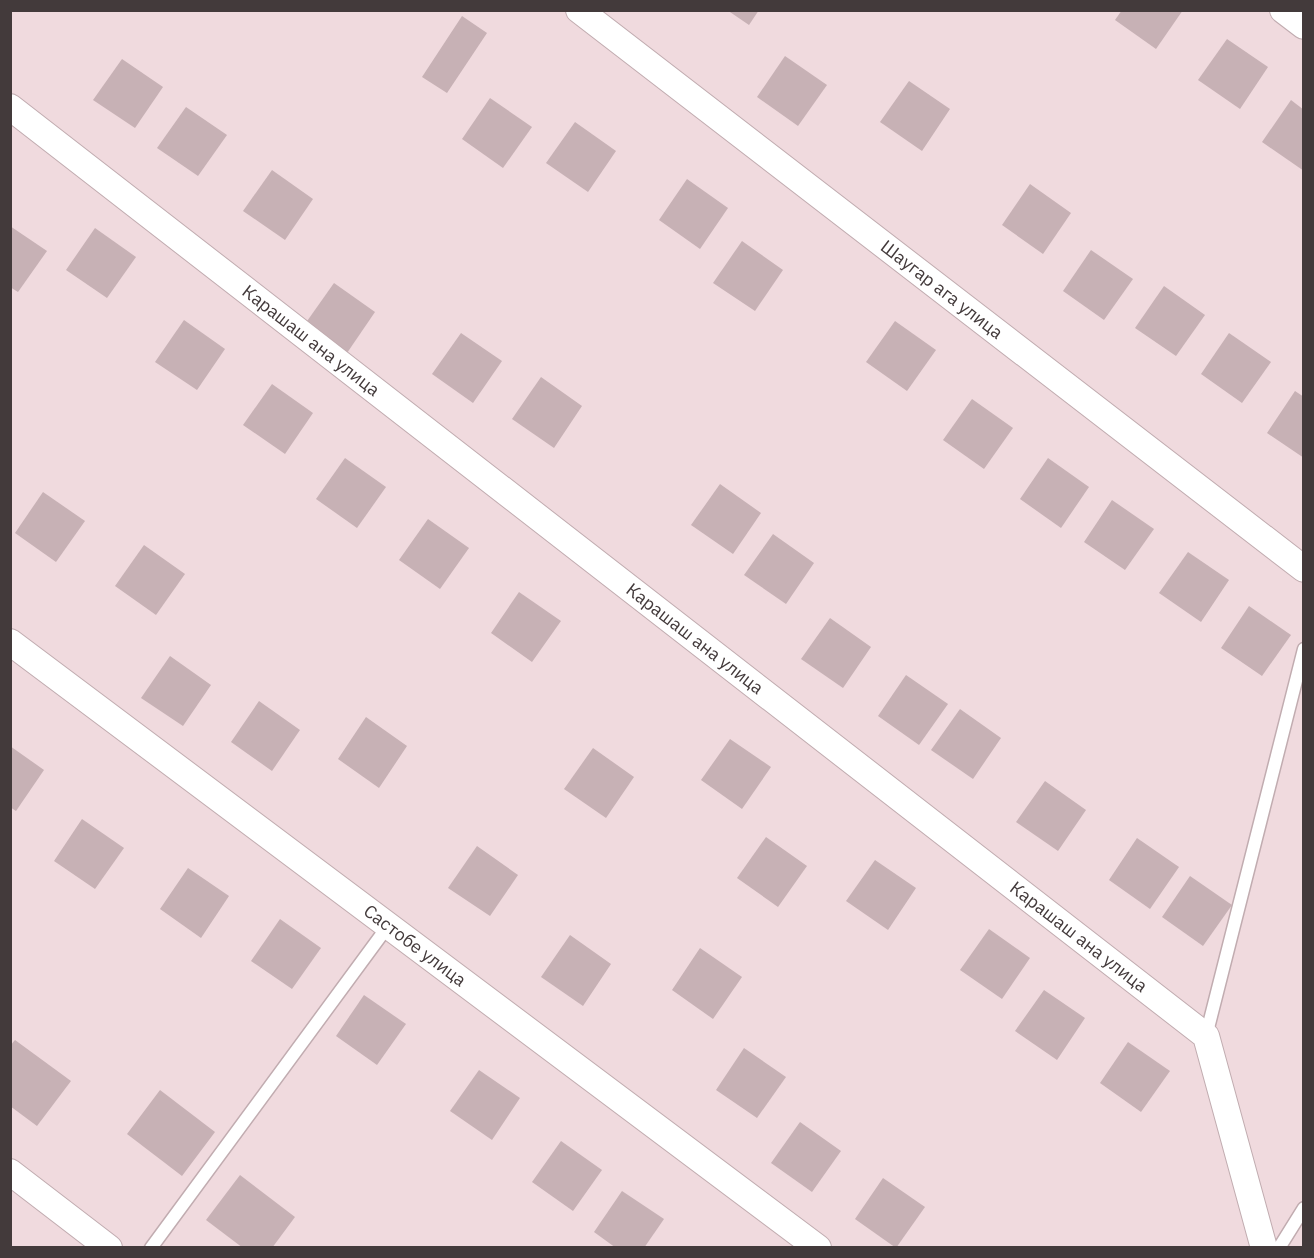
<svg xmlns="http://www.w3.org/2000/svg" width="1314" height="1258" viewBox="0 0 1314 1258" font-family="'IBM Plex Sans',sans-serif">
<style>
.building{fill:#c7b1b5}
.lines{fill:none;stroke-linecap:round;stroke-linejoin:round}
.service-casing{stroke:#c1acb0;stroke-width:15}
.minor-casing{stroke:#c1acb0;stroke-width:28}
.service{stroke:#fff;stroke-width:12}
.minor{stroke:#fff;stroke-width:26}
.labels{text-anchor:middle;stroke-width:6;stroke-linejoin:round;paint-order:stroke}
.street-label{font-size:18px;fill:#433a3b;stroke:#f0dade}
</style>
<rect width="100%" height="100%" fill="#f0dade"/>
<g class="building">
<polygon points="727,10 759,10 749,25"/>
<polygon points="1122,10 1183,10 1156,49 1115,20"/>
<polygon points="462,16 487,33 447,93 422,77"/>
<polygon points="1227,39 1268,67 1240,109 1198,80"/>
<polygon points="785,56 827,85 798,126 757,97"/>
<polygon points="122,59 163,87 135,128 93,100"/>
<polygon points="909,81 950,109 922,151 880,122"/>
<polygon points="490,98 532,127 503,168 462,139"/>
<polygon points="1291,100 1304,110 1304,171 1262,142"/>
<polygon points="186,107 227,135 198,176 157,148"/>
<polygon points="575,122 616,151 588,192 546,163"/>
<polygon points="272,170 313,199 285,240 243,211"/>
<polygon points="687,179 728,208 700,249 659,220"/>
<polygon points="1030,184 1071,213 1043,254 1002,225"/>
<polygon points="10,226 47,251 18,292 10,287"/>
<polygon points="95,228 136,257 107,298 66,270"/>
<polygon points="742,241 783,270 755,311 713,283"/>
<polygon points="1091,250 1133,279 1104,320 1063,291"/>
<polygon points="334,283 375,312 347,353 305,324"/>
<polygon points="1164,286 1205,315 1176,356 1135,328"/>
<polygon points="184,320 225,349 197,390 155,362"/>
<polygon points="895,321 936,350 907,391 866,362"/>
<polygon points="461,333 502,361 473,403 432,374"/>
<polygon points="1229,333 1271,362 1242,403 1201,374"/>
<polygon points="541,377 582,406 554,448 512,419"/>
<polygon points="272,384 313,413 285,454 243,425"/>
<polygon points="1295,391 1304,397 1304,458 1267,433"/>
<polygon points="972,399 1013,428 984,469 943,440"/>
<polygon points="345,458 386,487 357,528 316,499"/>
<polygon points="1048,458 1089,487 1061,528 1020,499"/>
<polygon points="720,484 761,513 733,554 691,525"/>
<polygon points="43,492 85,521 56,562 15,533"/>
<polygon points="1112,500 1154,529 1125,570 1084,542"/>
<polygon points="428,519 469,548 440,589 399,560"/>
<polygon points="773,534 814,563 786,604 744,575"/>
<polygon points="144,545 185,574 156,615 115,586"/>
<polygon points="1188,552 1229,580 1201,622 1159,593"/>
<polygon points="519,592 561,621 532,662 491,633"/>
<polygon points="1249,606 1291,635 1262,676 1221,648"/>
<polygon points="830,618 871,647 843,688 801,659"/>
<polygon points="170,656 211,685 183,726 141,698"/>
<polygon points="906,675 948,704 919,745 878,716"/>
<polygon points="259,701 300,730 272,771 231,742"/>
<polygon points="960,709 1001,738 973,779 931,750"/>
<polygon points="366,717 407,746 379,788 338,759"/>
<polygon points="730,739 771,767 742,809 701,780"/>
<polygon points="10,746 44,770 16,811 10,807"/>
<polygon points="593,748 634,777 606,818 564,789"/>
<polygon points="1045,781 1086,810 1058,851 1016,822"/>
<polygon points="82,819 124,848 95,889 54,861"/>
<polygon points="766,837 807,866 778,907 737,878"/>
<polygon points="1137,838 1179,867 1150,909 1109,880"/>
<polygon points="477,846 518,875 490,916 448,888"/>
<polygon points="875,860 916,888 888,930 846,901"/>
<polygon points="188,868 229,896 201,938 160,909"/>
<polygon points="1190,876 1232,905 1203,946 1162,917"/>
<polygon points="280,919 321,948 292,989 251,961"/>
<polygon points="989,929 1030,958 1002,999 960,970"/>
<polygon points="570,935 611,964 583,1006 541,977"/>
<polygon points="700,948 742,977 713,1019 672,990"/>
<polygon points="1044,990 1085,1018 1057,1060 1015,1031"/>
<polygon points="364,995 406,1024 377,1065 336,1036"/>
<polygon points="15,1040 71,1081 37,1126 10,1106 10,1046"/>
<polygon points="1128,1042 1170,1071 1141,1112 1100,1083"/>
<polygon points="744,1048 786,1077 757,1118 716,1090"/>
<polygon points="479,1070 520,1098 492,1140 450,1111"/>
<polygon points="160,1090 215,1132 182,1176 127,1134"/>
<polygon points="800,1122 841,1151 812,1192 771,1163"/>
<polygon points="561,1141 602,1170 573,1211 532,1182"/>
<polygon points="240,1175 295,1217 272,1248 243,1248 206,1220"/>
<polygon points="883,1178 925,1207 896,1248 855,1219"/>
<polygon points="622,1191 664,1219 644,1248 616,1248 594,1232"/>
</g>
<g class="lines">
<g class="service-casing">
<g id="service">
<polyline points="1206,1036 1304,649"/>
<polyline points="151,1248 388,926"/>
<polyline points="1279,1248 1304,1208"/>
</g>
</g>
<g class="minor-casing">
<g id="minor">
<path id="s1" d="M579,10L1304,569"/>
<polyline points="1283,10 1304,26"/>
<path id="s2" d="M10,107L1206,1036L1264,1248"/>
<path id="s3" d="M10,642L818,1248"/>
<polyline points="10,1172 109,1248"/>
</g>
</g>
<use href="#service" class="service"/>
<use href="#minor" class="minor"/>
</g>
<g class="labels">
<g class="street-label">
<text dy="6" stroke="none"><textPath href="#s1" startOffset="458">Шаугар ага улица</textPath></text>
<text dy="6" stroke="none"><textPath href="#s2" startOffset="381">Карашаш ана улица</textPath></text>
<text dy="6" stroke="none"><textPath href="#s2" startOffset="867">Карашаш ана улица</textPath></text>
<text dy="6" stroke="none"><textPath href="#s2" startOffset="1353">Карашаш ана улица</textPath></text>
<text dy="6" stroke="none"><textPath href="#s3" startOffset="506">Састобе улица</textPath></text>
</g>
</g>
<rect width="1314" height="1258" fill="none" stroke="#433a3b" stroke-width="24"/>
</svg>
